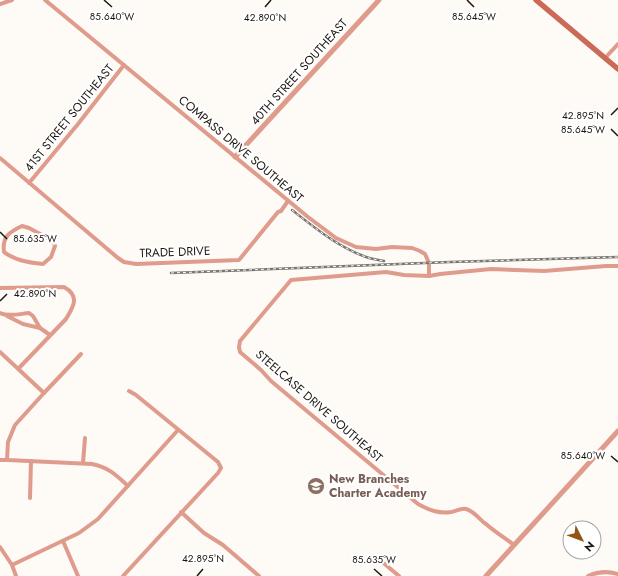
<svg xmlns="http://www.w3.org/2000/svg" width="618" height="576" viewBox="0 0 618 576" font-family="Jost,sans-serif">
<style>
.lines{fill:none;stroke-linecap:round;stroke-linejoin:round}
.minor{stroke:#df9c8d;stroke-width:4}
.tertiary{stroke:#df9c8d;stroke-width:5}
.secondary{stroke:#ca6b57;stroke-width:5.5}
.rail-casing{stroke:#797570;stroke-width:2.5}
.rail{stroke:#fff;stroke-width:1;stroke-dasharray:3;stroke-linecap:butt}
.ticks{fill:none;stroke:#1c1711;stroke-width:1.5}
.labels{text-anchor:middle;stroke-width:4;stroke-linejoin:round;paint-order:stroke}
.street-label{font-size:12px;fill:#1c1711;stroke:#fff}
.education-label{font-size:12px;font-weight:bold;fill:#785e54;stroke:#fff;text-anchor:start}
.ticks-label{font-size:10px;text-anchor:middle;fill:#1c1711;stroke:#fff;stroke-width:4;stroke-linejoin:round;paint-order:stroke}
</style>
<rect width="100%" height="100%" fill="#fefbf7"/>
<g class="lines">
<g class="minor">
<polyline points="45,0 308,217 336,238 356,247 376,249 392,247 412,248 420,251 425,254 429,263 429,276"/>
<polyline points="0,4 12,0"/>
<polyline points="605,58 618,44"/>
<polyline points="0,158 118,258 124,262 136,264 239,260 278,212 281,211 288,201"/>
<polyline points="29,183 78,124 124,65"/>
<path d="M22,226L29,228L53,241L55,246L51,257L43,264C31,263 14,260 4,252C2,237 9,232 22,226Z"/>
<path d="M0,288L64,287C80,296 74,306 66,319L19,368"/>
<path d="M0,313C9,317 19,314 29,313L33,316L40,328L50,335"/>
<polyline points="7,316 23,324 40,328"/>
<polyline points="0,352 44,393"/>
<path d="M0,460H7L92,464C108,467 116,475 128,486"/>
<polyline points="7,460 8,442 15,425 44,393 81,354"/>
<polyline points="83,463 85,438"/>
<polyline points="30,498 31,461"/>
<polyline points="181,512 204,533 223,545 259,576"/>
<polyline points="63,541 78,576"/>
<path d="M514,545C505,538 495,532 486,524C480,520 474,511 466,509C461,508 456,511 451,512C439,514 429,510 418,504L271,381L261,370L240,352L239,347L240,341L291,280L386,272L404,275L429,276L440,274L491,269L544,271L606,266H618"/>
<polyline points="0,547 12,565 16,576"/>
<polyline points="380,560 399,576"/>
<polyline points="12,565 79,533 98,519 178,430"/>
<polyline points="123,576 218,473 221,468 218,462 136,395 129,391"/>
<path d="M588,576C597,572 608,571 618,574"/>
</g>
<g class="tertiary">
<polyline points="235,157 379,0"/>
<polyline points="486,576 618,431"/>
</g>
<polyline class="secondary" points="536,0 618,69"/>
<g class="rail-casing">
<g id="rail">
<path d="M292,210C315,228 338,247 366,257C372,259 378,260 384,261"/>
<polyline points="171,273 450,262 618,257"/>
</g>
</g>
<use href="#rail" class="rail"/>
</g>
<path class="ticks" d="M104,0L112,7M467,0L474,7M265,7L271,0M611,115L618,108M611,129L618,136M0,232L7,239M0,301L7,294M611,456L618,462M374,569L382,576M197,576L203,569"/>
<defs>
<g id="school-disc" transform="scale(0.9)"><circle r="9.5" fill="#8d6e63" stroke="#fff"/><path d="M0-5L7-2L0 1L-7-2ZM-4 1L0 2.5L4 1V4Q0 6-4 4Z" fill="#fff"/></g>
</defs>
<g fill-rule="evenodd">
<use href="#school-disc" x="316" y="486"/>
</g>
<g class="labels">
<g class="street-label">
<text transform="translate(299 72) rotate(-48)" y="4">40TH STREET SOUTHEAST</text>
<text transform="translate(69 118) rotate(-51)" y="4">41ST STREET SOUTHEAST</text>
<text transform="translate(241 149) rotate(40)" y="4">COMPASS DRIVE SOUTHEAST</text>
<text transform="translate(175 252) rotate(-2)" y="4">TRADE DRIVE</text>
<text transform="translate(319 406) rotate(41)" y="4">STEELCASE DRIVE SOUTHEAST</text>
</g>
<g class="education-label">
<text x="329" y="483">New Branches<tspan x="329" dy="14">Charter Academy</tspan></text>
</g>
</g>
<g class="ticks-label">
<text x="112" y="20">85.640°W</text>
<text x="474" y="20">85.645°W</text>
<text x="265" y="21">42.890°N</text>
<text x="583" y="119">42.895°N</text>
<text x="583" y="133">85.645°W</text>
<text x="35" y="242">85.635°W</text>
<text x="35" y="297">42.890°N</text>
<text x="583" y="459">85.640°W</text>
<text x="203" y="562">42.895°N</text>
<text x="374" y="563">85.635°W</text>
</g>
<g transform="translate(582 540) rotate(132)"><circle r="19" fill="#ffffff" stroke="#a4a2a0"/>
<path d="M0-3L7 15L0 10L-7 15Z" fill="#915614"/>
<text y="-6" font-size="11" font-weight="bold" text-anchor="middle" fill="#1c1711">N</text>
</g>
</svg>
